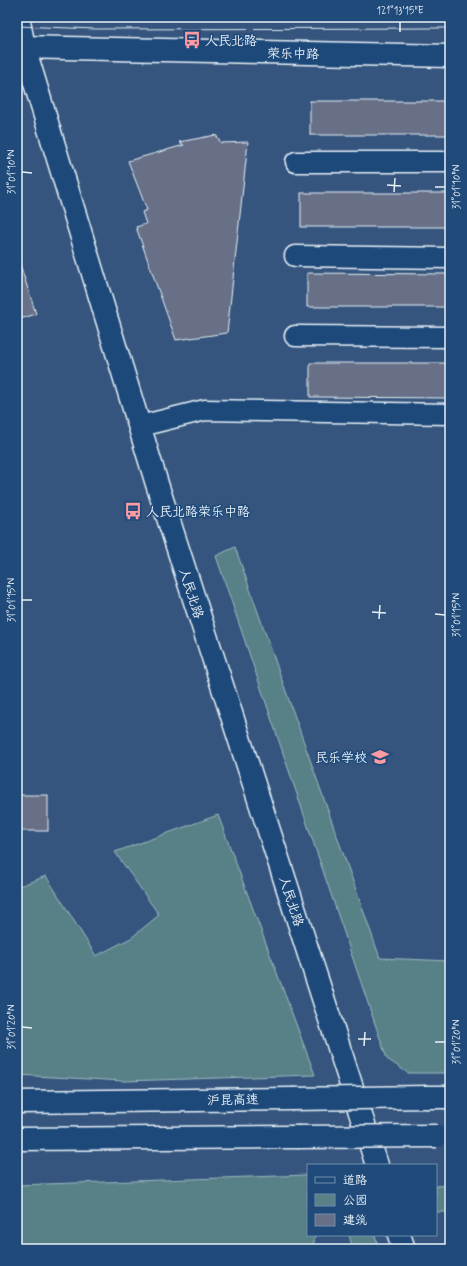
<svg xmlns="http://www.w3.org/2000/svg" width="467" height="1266" viewBox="0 0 467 1266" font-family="Mynerve,'LXGW WenKai TC',sans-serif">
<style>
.green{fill:#598187;stroke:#a0b9c0}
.building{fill:#687088;stroke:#e8f1f8}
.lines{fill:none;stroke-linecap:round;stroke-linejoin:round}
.street-casing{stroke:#e8f1f8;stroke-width:23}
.secondary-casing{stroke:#e8f1f8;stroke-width:25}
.primary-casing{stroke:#e8f1f8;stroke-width:25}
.highway-casing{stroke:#e8f1f8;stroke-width:25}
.street{stroke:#1f4a7a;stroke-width:20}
.secondary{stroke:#1f4a7a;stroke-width:22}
.primary{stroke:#1f4a7a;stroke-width:22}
.highway{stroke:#1f4a7a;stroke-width:22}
.tram{stroke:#e8f1f8;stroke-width:1}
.highway-bridge-casing{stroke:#e8f1f8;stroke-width:25;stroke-linecap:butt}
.highway-bridge{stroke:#1f4a7a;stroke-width:22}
.ticks{fill:none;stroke:#e8f1f8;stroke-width:1.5}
.labels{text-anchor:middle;stroke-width:3;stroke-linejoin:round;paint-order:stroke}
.poi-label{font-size:13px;fill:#e8f1f8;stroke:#1f4a7a;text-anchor:start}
.street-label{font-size:13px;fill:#e8f1f8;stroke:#1f4a7a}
.neatline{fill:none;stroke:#e8f1f8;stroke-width:1.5}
.ticks-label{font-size:10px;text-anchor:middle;fill:#e8f1f8}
</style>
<rect width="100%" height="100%" fill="#35557e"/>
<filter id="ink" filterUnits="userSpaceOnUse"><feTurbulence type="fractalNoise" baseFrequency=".025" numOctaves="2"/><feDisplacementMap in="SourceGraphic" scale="8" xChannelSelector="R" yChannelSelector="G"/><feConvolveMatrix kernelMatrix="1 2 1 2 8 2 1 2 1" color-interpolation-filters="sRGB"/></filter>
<g filter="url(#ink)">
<g class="green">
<polygon points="235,547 380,958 450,961 450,1073 408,1073 387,1059 216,556"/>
<polygon points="218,815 315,1075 124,1081 17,1075 17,887 46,876 96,956 131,938 159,915 115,852"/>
<polygon points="308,1175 308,1235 315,1235 313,1249 17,1249 17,1185"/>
<polygon points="450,1185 450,1212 436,1212 436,1186"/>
<polygon points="349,1235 375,1235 379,1249 353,1249"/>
</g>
<g class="building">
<rect x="310" y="101" width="140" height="34"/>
<polygon points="216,135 221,143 248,142 227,333 176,340 136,227 146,224 142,212 147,210 128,161 184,145 179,142"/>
<rect x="301" y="193" width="149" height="34"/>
<polygon points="17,255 36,314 17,320"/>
<polygon points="307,273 450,274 450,307 307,307"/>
<polygon points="310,363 450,363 450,398 310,397"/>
<polygon points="17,703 20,703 19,739 17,739"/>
<rect x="17" y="795" width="31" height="36"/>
</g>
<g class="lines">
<g class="street-casing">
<g id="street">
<polyline points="296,162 450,162"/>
<polyline points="295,256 450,258"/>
<polyline points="295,336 450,337"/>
<polyline points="140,426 205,410 450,414"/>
</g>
</g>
<g class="secondary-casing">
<g id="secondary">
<polyline points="18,17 24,47 157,484 377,1165"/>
<polyline points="399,1235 404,1249"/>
</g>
</g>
<g class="primary-casing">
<polyline id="primary" points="17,47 450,56"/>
</g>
<g class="highway-casing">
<g id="highway">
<polyline points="428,1097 450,1097"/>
<polyline points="17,1102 292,1099"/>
<polyline points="17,1139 297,1137"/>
</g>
</g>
<use href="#street" class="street"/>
<use href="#secondary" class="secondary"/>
<use href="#primary" class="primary"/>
<use href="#highway" class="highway"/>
<g class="tram">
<polyline points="268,17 450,19"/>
<polyline points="17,26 96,29 450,28"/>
</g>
<g class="highway-bridge-casing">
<g id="highway-bridge">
<polyline points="292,1099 428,1097"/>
<polyline points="297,1137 437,1136"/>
</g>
</g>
<use href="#highway-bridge" class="highway-bridge"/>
</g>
</g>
<path class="ticks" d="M400,32V22M22,172L32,173M387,185L401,186M435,187H445M394,192L395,178M22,600H32M372,612L386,613M435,614L445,615M379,619L380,605M22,1027L32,1028M358,1039H371M435,1042H445M364,1046L365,1032"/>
<defs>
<g id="bus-bare" transform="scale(1.38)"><path d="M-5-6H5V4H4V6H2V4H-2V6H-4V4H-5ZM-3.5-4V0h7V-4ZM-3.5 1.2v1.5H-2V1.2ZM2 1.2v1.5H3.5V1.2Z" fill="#ff9aa2" stroke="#1f4a7a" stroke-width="2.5" paint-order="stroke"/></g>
<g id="school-bare" transform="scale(1.38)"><path d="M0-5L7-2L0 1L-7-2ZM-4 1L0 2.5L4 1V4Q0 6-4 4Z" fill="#ff9aa2" stroke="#1f4a7a" stroke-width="2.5" paint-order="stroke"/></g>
</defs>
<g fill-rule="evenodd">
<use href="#bus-bare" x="192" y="40"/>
<use href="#bus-bare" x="133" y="511"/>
<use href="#school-bare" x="380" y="757"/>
</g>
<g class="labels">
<g class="poi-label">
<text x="205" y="45">人民北路</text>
<text x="146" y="516">人民北路荣乐中路</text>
<text x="367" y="762" text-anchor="end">民乐学校</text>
</g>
<g class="street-label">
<text transform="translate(293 53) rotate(1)" y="5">荣乐中路</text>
<text transform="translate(192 593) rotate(72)" y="5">人民北路</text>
<text transform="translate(292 901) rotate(72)" y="5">人民北路</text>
<text transform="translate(233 1099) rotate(-1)" y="5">沪昆高速</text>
</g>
</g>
<rect width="467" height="1266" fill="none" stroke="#1f4a7a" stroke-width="44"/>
<rect x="307" y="1164" width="130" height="72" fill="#1f4a7a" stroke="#6f8dac"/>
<rect x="315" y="1177" width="20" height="6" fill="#1f4a7a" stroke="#6f8dac"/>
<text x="343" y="1184" font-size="12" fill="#e8f1f8">道路</text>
<rect x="315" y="1194" width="20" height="12" fill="#598187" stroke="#6f8dac"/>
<text x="343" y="1204" font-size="12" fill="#e8f1f8">公园</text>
<rect x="315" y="1214" width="20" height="12" fill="#687088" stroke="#6f8dac"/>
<text x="343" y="1224" font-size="12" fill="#e8f1f8">建筑</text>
<rect x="22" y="22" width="423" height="1222" class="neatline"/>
<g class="ticks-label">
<text x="400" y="14">121°13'15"E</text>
<text transform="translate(11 172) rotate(-90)" y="4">31°01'10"N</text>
<text transform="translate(456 187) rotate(-90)" y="4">31°01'10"N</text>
<text transform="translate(11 600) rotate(-90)" y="4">31°01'15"N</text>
<text transform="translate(456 615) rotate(-90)" y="4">31°01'15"N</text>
<text transform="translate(11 1027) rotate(-90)" y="4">31°01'20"N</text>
<text transform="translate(456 1042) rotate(-90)" y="4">31°01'20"N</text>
</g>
</svg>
